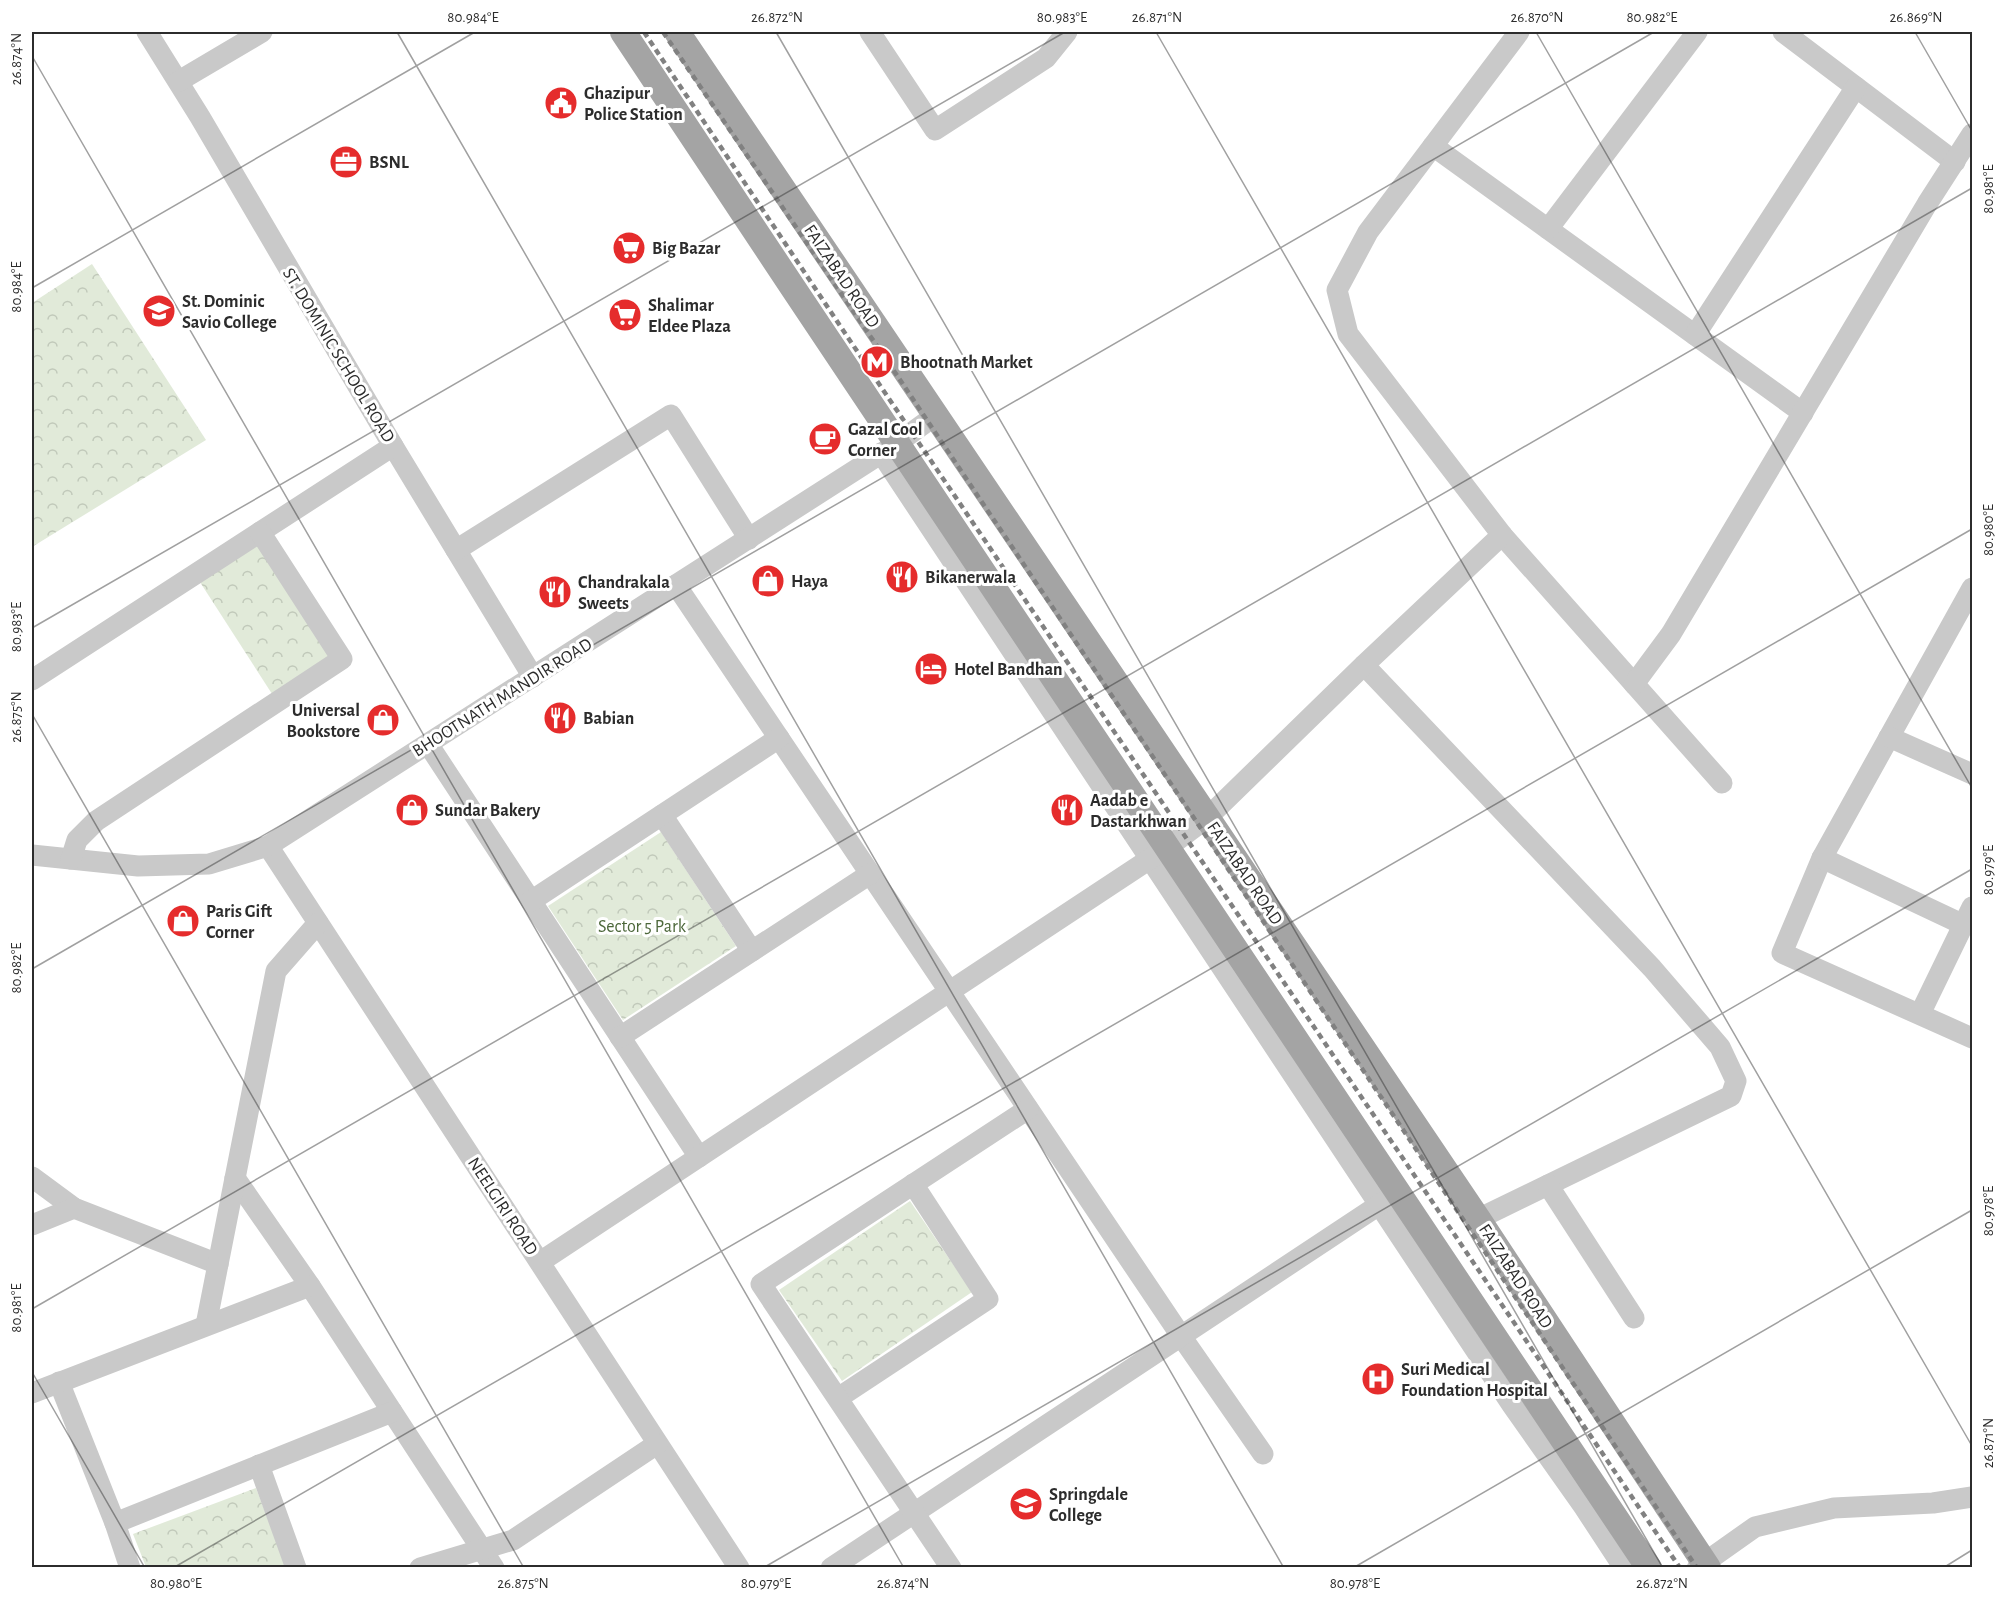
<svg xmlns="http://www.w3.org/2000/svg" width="2004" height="1599" viewBox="0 0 2004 1599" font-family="'Alegreya Sans',sans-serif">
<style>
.park{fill:url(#park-crowns)}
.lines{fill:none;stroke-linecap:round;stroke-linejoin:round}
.minor{stroke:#c9c9c9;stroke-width:21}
.major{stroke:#a4a4a4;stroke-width:26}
.rail{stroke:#818181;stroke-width:4.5;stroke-dasharray:6 4.5;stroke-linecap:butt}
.ticks{fill:none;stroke:#2c2c2c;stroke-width:1.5;stroke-opacity:0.45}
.labels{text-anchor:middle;stroke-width:6;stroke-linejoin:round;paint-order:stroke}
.poi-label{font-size:18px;font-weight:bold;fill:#2c2c2c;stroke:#fff;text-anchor:start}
.street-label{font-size:18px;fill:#2c2c2c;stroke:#fff}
.park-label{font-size:18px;fill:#4c673a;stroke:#fff}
.neatline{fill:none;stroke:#2c2c2c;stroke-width:2}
.ticks-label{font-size:15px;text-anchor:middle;fill:#2c2c2c}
</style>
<defs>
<pattern id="park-crowns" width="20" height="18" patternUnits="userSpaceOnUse" patternTransform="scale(1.5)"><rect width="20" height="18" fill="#e1ead9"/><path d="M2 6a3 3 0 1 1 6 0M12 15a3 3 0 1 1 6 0" fill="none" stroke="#c1c9ba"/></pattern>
</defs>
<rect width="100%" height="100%" fill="#fff"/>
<g class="park">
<polygon points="92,264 206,440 32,547 32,303"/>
<polygon points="260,543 335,658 274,697 198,579"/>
<polygon points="661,832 736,946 623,1020 548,906"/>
<polygon points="910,1201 972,1292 842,1381 779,1290"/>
<polygon points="256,1488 286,1567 146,1567 133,1534"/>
</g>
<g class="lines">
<g class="minor">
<polyline points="147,32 200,117 393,446 533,677"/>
<polyline points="870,32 935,130 1046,58 1067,32"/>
<polyline points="1783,32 1955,162"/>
<polyline points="179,81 262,32"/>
<polyline points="1433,146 1803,413"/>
<polyline points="1548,229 1697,32"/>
<polyline points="1695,335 1856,87"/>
<polyline points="881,453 1512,1405 1584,1507 1624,1568"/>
<polyline points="1502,535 1722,783"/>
<polyline points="456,550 671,415 749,539"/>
<polyline points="676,585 1181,1336 1263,1454"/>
<polyline points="1972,588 1822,858 1782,953 1972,1038"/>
<polyline points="1364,665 1652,968 1720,1047 1736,1081 1731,1096 1478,1219"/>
<polyline points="32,680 393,446"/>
<polyline points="1634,684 1671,634 1927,204 1972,134"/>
<polyline points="1889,737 1972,774"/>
<polyline points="428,744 699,1157"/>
<polyline points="662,815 752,951"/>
<polyline points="268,846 739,1568"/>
<polyline points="32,855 138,866 209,864 268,846 896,444 936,415"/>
<polyline points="1822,858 1964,925"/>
<polyline points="71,859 77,840 96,821 342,659 260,532"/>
<polyline points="531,901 779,738"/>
<polyline points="1920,1014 1972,907"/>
<polyline points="620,1037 870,874"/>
<polyline points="32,1177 74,1208 218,1264"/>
<polyline points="235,1178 310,1286 494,1568"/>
<polyline points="1548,1185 1634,1318"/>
<polyline points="32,1225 74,1208"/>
<polyline points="540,1262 1168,847 1208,817 1364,665 1502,535 1348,334 1337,290 1368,232 1519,32"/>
<polyline points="206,1325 276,971 318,923"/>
<polyline points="59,1382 115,1523 130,1568"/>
<polyline points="32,1393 310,1286"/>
<polyline points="838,1398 988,1299 913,1184"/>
<polyline points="259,1465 296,1568"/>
<polyline points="115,1523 392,1412"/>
<polyline points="420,1568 513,1540 657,1444"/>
<polyline points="831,1568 1391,1197"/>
<polyline points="951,1568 761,1284 1028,1109"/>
<polyline points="1697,1568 1755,1527 1834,1508 1933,1503 1972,1497"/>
</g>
<g class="major">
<path d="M623,32C963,545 1307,1055 1649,1568"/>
<polyline points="677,32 1478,1219 1708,1568"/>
</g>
<g class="rail">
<polyline points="644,32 875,378 1680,1568"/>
<polyline points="663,32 892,368 1697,1568"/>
</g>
</g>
<path class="ticks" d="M397,32L1284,1568M776,32L1663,1568M1156,32L1972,1446M1536,32L1972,788M1915,32L1972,131M32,56L904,1568M32,288L475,32M32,628L1065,32M32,714L524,1568M32,969L1654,32M32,1309L1972,188M32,1372L145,1568M173,1568L1972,529M763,1568L1972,869M1353,1568L1972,1210M1943,1568L1972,1550"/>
<defs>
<g id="civic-disc" transform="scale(1.725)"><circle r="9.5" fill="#e52c2c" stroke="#fff"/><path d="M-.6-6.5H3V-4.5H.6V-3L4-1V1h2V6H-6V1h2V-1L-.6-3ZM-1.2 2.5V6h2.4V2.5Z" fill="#fff"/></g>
<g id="office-disc" transform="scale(1.725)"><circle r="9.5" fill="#e52c2c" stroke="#fff"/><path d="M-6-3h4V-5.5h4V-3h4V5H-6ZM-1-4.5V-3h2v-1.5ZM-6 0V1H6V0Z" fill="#fff"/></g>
<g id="supermarket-disc" transform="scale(1.725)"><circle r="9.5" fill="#e52c2c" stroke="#fff"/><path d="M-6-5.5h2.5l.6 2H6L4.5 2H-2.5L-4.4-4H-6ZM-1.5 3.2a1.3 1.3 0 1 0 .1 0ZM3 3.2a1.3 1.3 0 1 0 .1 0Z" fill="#fff"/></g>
<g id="school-disc" transform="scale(1.725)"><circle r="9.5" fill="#e52c2c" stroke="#fff"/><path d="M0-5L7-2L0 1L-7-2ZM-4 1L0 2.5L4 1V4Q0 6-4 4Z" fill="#fff"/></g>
<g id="metro-disc" transform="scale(1.725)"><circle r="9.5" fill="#e52c2c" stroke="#fff"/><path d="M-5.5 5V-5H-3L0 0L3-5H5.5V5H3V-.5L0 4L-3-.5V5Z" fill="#fff"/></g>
<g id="cafe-disc" transform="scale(1.725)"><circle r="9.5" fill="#e52c2c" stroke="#fff"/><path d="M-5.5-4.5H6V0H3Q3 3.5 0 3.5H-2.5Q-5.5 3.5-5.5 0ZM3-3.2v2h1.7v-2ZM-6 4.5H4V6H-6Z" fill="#fff"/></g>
<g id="restaurant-disc" transform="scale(1.725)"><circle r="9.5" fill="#e52c2c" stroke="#fff"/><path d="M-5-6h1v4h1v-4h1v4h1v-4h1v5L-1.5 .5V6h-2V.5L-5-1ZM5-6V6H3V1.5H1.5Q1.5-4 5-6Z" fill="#fff"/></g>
<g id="shop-disc" transform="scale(1.725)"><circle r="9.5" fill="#e52c2c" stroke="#fff"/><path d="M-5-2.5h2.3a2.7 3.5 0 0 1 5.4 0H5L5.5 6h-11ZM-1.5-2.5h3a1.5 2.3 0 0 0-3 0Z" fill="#fff"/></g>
<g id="hotel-disc" transform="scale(1.725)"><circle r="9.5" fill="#e52c2c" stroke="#fff"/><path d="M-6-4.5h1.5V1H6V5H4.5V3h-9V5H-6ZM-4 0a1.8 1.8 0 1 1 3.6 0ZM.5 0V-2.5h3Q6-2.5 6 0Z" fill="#fff"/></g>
<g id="hospital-disc" transform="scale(1.725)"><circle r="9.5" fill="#e52c2c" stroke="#fff"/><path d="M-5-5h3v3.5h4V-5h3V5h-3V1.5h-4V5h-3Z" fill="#fff"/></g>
</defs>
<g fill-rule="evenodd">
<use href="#civic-disc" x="561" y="103"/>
<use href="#office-disc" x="346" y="162"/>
<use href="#supermarket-disc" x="629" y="248"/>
<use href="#school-disc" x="159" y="311"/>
<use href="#supermarket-disc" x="625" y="315"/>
<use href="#metro-disc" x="877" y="362"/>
<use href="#cafe-disc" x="825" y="439"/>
<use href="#restaurant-disc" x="902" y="577"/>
<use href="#shop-disc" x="768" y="581"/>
<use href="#restaurant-disc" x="555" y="592"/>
<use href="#hotel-disc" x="931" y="669"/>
<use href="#restaurant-disc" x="560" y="718"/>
<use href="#shop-disc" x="383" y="720"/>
<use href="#shop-disc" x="412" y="810"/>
<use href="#restaurant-disc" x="1067" y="810"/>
<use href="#shop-disc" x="183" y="921"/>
<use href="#hospital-disc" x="1378" y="1379"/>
<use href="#school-disc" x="1026" y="1504"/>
</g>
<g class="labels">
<g class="poi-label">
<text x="584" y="99">Ghazipur<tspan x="584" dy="21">Police Station</tspan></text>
<text x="369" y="168">BSNL</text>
<text x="652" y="254">Big Bazar</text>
<text x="182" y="307">St. Dominic<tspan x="182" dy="21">Savio College</tspan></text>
<text x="648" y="311">Shalimar<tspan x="648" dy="21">Eldee Plaza</tspan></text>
<text x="900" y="368">Bhootnath Market</text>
<text x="848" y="435">Gazal Cool<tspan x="848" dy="21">Corner</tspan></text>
<text x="925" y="583">Bikanerwala</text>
<text x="791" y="587">Haya</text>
<text x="578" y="588">Chandrakala<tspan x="578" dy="21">Sweets</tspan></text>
<text x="954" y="675">Hotel Bandhan</text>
<text x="360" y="716" text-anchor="end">Universal<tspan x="360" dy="21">Bookstore</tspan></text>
<text x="583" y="724">Babian</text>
<text x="1090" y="806">Aadab e<tspan x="1090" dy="21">Dastarkhwan</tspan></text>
<text x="435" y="816">Sundar Bakery</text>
<text x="206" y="917">Paris Gift<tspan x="206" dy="21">Corner</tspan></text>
<text x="1401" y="1375">Suri Medical<tspan x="1401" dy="21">Foundation Hospital</tspan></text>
<text x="1049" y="1500">Springdale<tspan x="1049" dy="21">College</tspan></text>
</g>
<g class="street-label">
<text transform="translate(842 276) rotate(56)" y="6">FAIZABAD ROAD</text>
<text transform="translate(339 355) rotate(59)" y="6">ST. DOMINIC SCHOOL ROAD</text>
<text transform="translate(502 697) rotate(-32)" y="6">BHOOTNATH MANDIR ROAD</text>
<text transform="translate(1245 873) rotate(56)" y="6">FAIZABAD ROAD</text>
<text transform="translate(503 1206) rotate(57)" y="6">NEELGIRI ROAD</text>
<text transform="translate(1516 1276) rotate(57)" y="6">FAIZABAD ROAD</text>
</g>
<g class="park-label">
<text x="642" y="932">Sector 5 Park</text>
</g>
</g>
<rect width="2004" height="1599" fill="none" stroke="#ffffff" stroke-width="66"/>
<rect x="33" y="33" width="1938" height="1533" class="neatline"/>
<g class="ticks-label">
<text x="473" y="22">80.984°E</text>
<text x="777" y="22">26.872°N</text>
<text x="1062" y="22">80.983°E</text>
<text x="1157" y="22">26.871°N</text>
<text x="1537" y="22">26.870°N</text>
<text x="1652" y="22">80.982°E</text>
<text x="1916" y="22">26.869°N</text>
<text transform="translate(16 59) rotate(-90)" y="5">26.874°N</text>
<text transform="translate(1988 189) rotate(-90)" y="5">80.981°E</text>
<text transform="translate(16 287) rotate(-90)" y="5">80.984°E</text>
<text transform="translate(1988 530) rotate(-90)" y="5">80.980°E</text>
<text transform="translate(16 627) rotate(-90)" y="5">80.983°E</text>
<text transform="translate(16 717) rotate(-90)" y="5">26.875°N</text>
<text transform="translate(1988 870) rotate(-90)" y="5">80.979°E</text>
<text transform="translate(16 968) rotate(-90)" y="5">80.982°E</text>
<text transform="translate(1988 1211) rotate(-90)" y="5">80.978°E</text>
<text transform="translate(16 1308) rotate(-90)" y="5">80.981°E</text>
<text transform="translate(1988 1443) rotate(-90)" y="5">26.871°N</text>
<text x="176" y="1588">80.980°E</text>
<text x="523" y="1588">26.875°N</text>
<text x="766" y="1588">80.979°E</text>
<text x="903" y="1588">26.874°N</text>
<text x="1355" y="1588">80.978°E</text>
<text x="1662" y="1588">26.872°N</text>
</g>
</svg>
